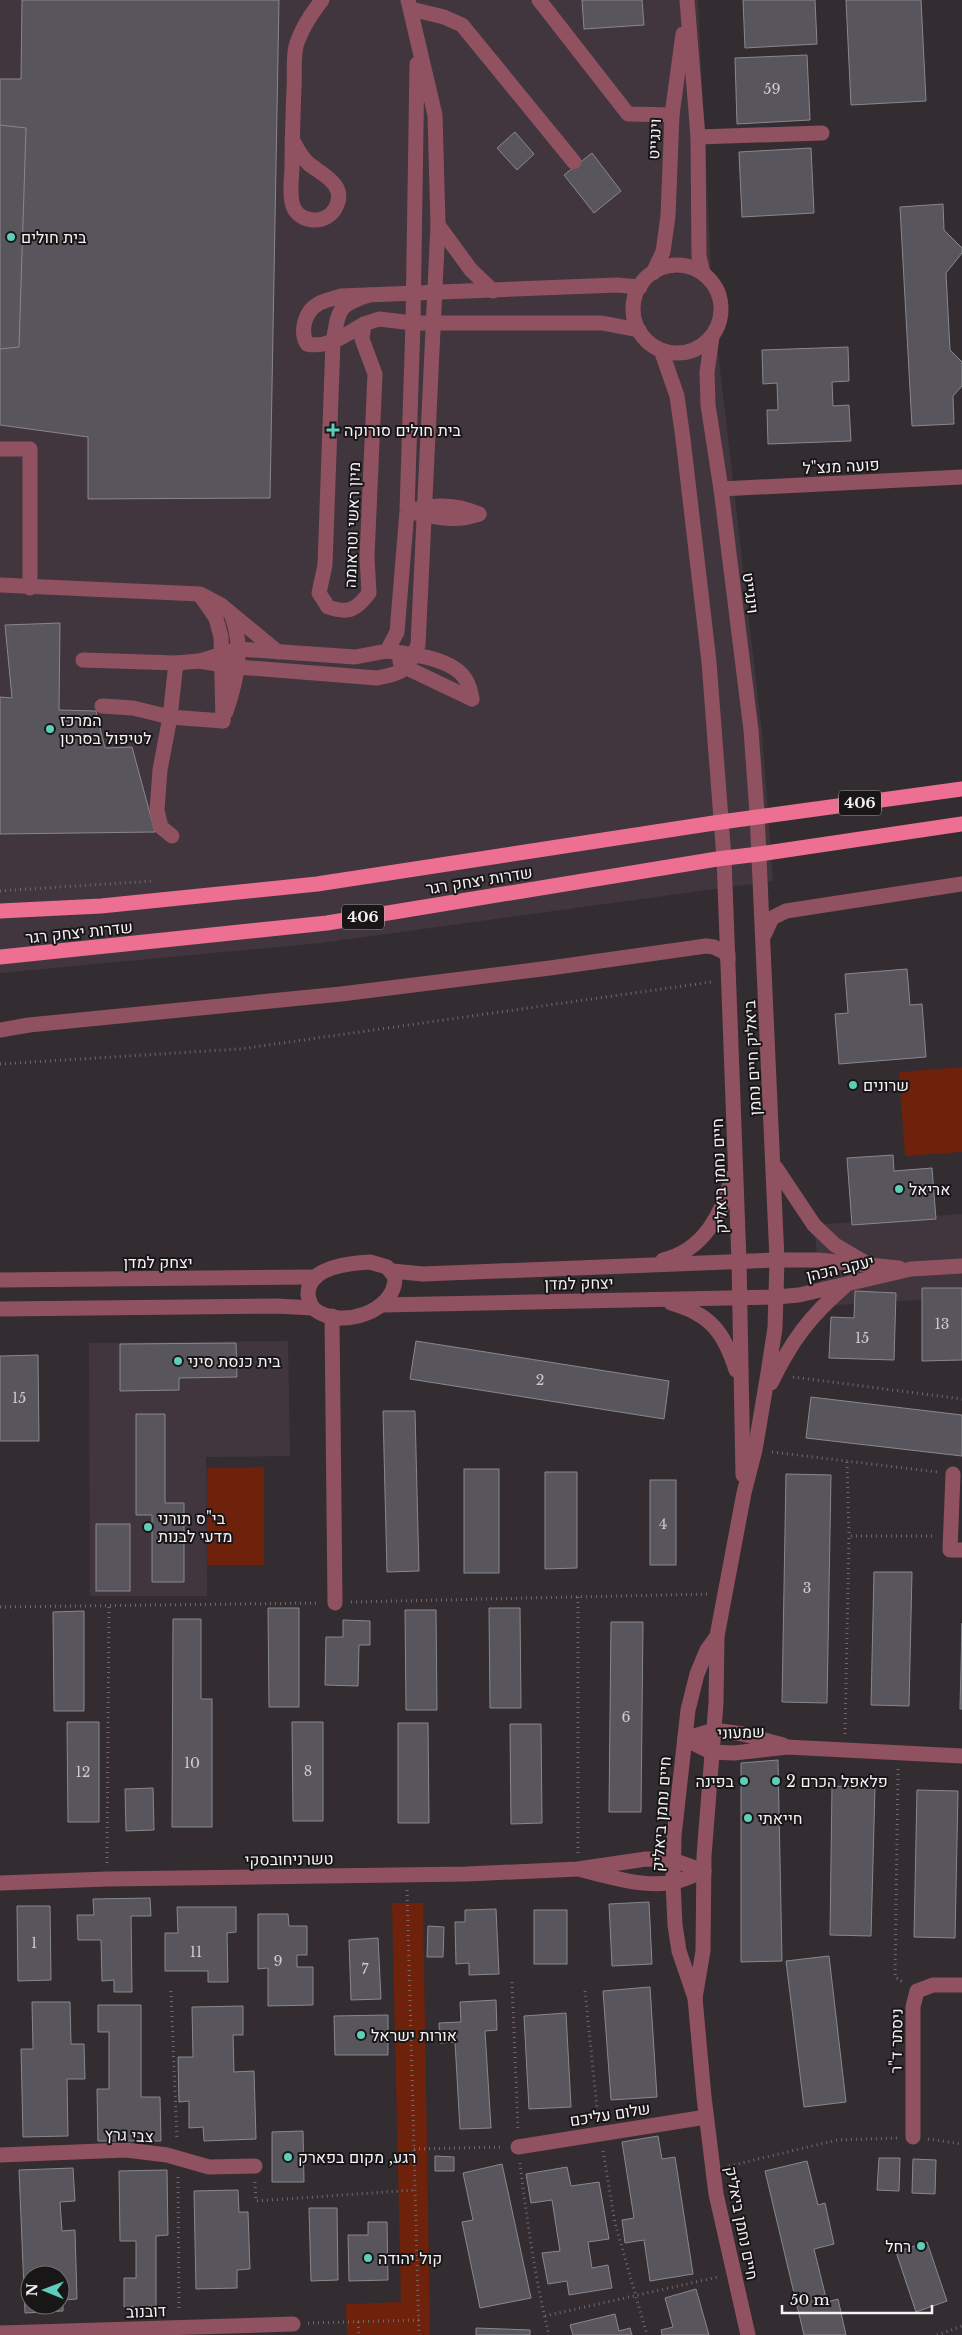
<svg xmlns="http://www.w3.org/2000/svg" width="962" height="2335" viewBox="0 0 962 2335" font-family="'Libre Baskerville',Heebo,serif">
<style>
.built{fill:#41363e}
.green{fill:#6e210b}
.building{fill:#58565c;stroke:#89878e;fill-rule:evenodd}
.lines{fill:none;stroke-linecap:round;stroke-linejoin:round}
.path{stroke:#706a6e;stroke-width:3;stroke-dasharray:1 4;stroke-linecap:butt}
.minor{stroke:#905261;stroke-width:15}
.major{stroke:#ed6f91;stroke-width:15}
.poi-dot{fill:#5dceb9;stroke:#191618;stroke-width:2}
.labels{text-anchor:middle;stroke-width:4;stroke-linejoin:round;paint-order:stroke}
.number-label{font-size:14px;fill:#cecace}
.shield{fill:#191618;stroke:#b3afb2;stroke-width:1}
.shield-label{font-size:15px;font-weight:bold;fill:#f5f1f4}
.street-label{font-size:16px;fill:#f5f1f4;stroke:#191618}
.poi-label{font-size:16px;fill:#f5f1f4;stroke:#191618;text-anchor:start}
</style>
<rect width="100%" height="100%" fill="#332d31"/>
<g class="built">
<polygon points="0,0 698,0 713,308 762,733 773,881 321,943 0,973"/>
<polygon points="962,1214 962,1297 822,1306 814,1225"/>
<polygon points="288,1341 290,1456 206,1457 207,1596 90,1596 89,1343"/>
</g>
<g class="green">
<polygon points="962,1067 962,1152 905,1156 899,1072"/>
<polygon points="264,1467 264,1565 207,1565 207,1468"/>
<polygon points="392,1903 423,1903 430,2335 347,2335 346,2304 401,2302"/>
</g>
<g class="building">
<polygon points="22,0 279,0 270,498 88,499 88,437 0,425 0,79 21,79"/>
<polygon points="582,0 642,0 644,25 584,29"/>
<polygon points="743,0 815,0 817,44 745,48"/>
<polygon points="846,0 921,0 926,101 851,105"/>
<polygon points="807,55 810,120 737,124 735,58"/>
<polygon points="0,125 26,128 19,347 0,349"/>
<polygon points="515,132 534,154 517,170 497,148"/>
<polygon points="811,148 814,213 742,217 739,152"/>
<polygon points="592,153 621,191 594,213 564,175"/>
<polygon points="943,204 944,230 962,248 962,253 946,273 950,350 962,362 962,386 953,396 954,424 912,426 900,207"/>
<polygon points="848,347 849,381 832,382 833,406 849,405 851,441 768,444 767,410 778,410 777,383 763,384 762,350"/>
<polygon points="60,623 59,710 96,711 105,748 132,747 155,832 0,834 0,697 12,698 5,625"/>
<polygon points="907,969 910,1005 922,1004 926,1057 839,1064 835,1014 848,1013 845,974"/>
<polygon points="893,1155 894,1171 932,1168 936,1219 852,1225 847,1158"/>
<polygon points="922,1288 962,1288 962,1360 922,1361"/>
<polygon points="855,1291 896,1293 894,1360 829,1358 831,1317 854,1318"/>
<polygon points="416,1341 669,1381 664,1419 410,1379"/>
<polygon points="236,1343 237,1377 179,1378 179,1390 120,1391 120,1344"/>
<polygon points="38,1355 39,1441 0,1441 0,1356"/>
<polygon points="811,1397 962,1415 962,1456 806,1438"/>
<polygon points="383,1411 415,1411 419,1571 387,1572"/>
<polygon points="136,1414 165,1414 165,1503 184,1503 184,1582 152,1582 152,1515 136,1515"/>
<rect x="464" y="1469" width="35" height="104"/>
<polygon points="545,1472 577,1472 577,1568 545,1569"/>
<polygon points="786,1474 831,1475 827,1703 782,1702"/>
<rect x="650" y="1480" width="26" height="85"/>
<rect x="96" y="1524" width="34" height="67"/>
<polygon points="874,1572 912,1572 909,1706 871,1705"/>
<polygon points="268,1608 299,1608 299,1707 269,1707"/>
<polygon points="489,1608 520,1608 521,1708 490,1708"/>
<polygon points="405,1610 436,1610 437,1710 406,1710"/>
<polygon points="84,1611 84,1711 54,1711 53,1612"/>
<polygon points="173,1619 201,1619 201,1699 212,1699 212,1827 172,1827"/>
<polygon points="343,1620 370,1621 370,1645 359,1645 358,1686 325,1685 326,1637 343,1637"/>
<polygon points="611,1622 643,1622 641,1812 609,1812"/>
<polygon points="962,1623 962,1709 960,1709"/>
<polygon points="67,1722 99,1722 99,1822 68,1822"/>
<polygon points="292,1722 323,1722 323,1821 293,1821"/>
<polygon points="398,1723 428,1723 429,1823 398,1823"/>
<polygon points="510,1724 541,1724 542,1823 511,1824"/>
<polygon points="778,1760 782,1961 741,1962 741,1763"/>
<polygon points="832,1786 875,1787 871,1936 830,1935"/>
<polygon points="153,1788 154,1830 126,1831 125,1789"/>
<polygon points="917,1790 958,1791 955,1938 914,1937"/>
<polygon points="150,1898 151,1916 131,1916 132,1992 114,1992 114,1980 102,1981 101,1940 78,1940 77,1915 94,1915 93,1899"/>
<polygon points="649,1902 652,1964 612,1966 609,1904"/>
<polygon points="17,1906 50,1906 51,1980 18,1981"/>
<polygon points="177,1907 236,1907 236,1932 227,1933 228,1982 208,1982 208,1971 165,1971 165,1933 178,1933"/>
<polygon points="496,1909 499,1974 469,1975 469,1963 456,1964 455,1922 465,1922 465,1910"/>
<rect x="534" y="1910" width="33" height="54"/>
<polygon points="258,1914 288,1914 289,1926 307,1926 307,1955 297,1955 297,1967 313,1967 313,2005 268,2006 268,1968 258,1969"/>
<polygon points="428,1926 444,1927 443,1957 427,1957"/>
<polygon points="378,1938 381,1999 351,2000 349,1940"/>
<polygon points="829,1956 846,2102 804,2107 786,1961"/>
<polygon points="650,1987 657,2097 611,2100 603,1991"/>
<polygon points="496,2000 497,2030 485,2031 491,2128 460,2129 455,2042 440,2043 439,2023 461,2022 460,2002"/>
<polygon points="32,2002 70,2002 71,2044 84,2044 85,2079 67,2079 68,2136 23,2137 21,2049 33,2049"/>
<polygon points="98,2005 141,2005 141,2097 160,2097 161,2141 98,2141 97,2089 109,2089 109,2032 98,2032"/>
<polygon points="243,2006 243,2035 233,2035 234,2072 254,2071 256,2139 204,2141 203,2127 189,2128 189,2101 179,2102 178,2057 193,2057 192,2007"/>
<polygon points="566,2013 571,2107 529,2109 524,2016"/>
<polygon points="388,2015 388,2055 335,2055 334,2016"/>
<polygon points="303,2131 304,2182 272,2182 272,2132"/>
<polygon points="658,2136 662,2159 675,2157 693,2274 650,2281 644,2240 625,2243 622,2220 634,2218 622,2142"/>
<polygon points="435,2156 454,2157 454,2171 435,2171"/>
<polygon points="879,2158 900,2158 899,2191 877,2190"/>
<polygon points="913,2159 936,2160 935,2194 912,2193"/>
<polygon points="807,2161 818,2205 825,2203 834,2244 814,2249 827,2302 838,2299 846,2335 804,2335 765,2171"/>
<polygon points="502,2164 531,2298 480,2308 462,2222 473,2220 463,2173"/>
<polygon points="567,2167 571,2186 599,2182 609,2239 588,2242 592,2268 608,2265 612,2288 569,2295 567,2281 548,2284 542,2253 560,2251 552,2200 531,2203 526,2174"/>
<path d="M73,2168L75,2201L60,2202L62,2231L75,2230L77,2299L63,2300V2311L25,2313L19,2170ZM30,2275H60V2305H30Z"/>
<polygon points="167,2170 168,2235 156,2236 156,2306 124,2307 124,2278 136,2278 136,2241 120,2241 119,2171"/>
<polygon points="238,2190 239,2212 248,2212 250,2269 237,2270 237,2288 196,2289 194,2191"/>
<polygon points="309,2208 337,2208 338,2280 311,2281"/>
<polygon points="368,2222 387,2222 388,2280 349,2281 348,2235 368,2235"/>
<polygon points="927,2242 947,2301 916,2312 896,2252"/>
<polygon points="696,2289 709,2335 662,2335 661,2330 673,2327 665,2298"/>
<polygon points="615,2314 619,2331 630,2328 632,2335 573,2335 570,2325"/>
<polygon points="476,2328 530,2330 530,2335 476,2335"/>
</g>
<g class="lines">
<g class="path">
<polyline points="0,891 152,881"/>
<polyline points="0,1064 240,1049 711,982"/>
<polyline points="793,1377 962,1399"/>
<polyline points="772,1452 937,1472"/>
<polyline points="847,1462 849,1536"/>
<polyline points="351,1602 709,1594"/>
<polyline points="0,1607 319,1603"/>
<polyline points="845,1734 849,1536 934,1536"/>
<polyline points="898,1769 895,1977 904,1983"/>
<polyline points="578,1853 578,1597"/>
<polyline points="107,1863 109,1606"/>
<polyline points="407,1890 419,2335"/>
<polyline points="512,1982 518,2130"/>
<polyline points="171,1991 177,2140"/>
<polyline points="585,1991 598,2118"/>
<polyline points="928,2139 962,2144"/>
<polyline points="414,2149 503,2147"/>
<polyline points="603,2151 615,2223 647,2335"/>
<path d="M520,2163C527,2221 535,2278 549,2335"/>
<polyline points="729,2166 837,2140 897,2138"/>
<polyline points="178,2177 179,2310"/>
<polyline points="255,2182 256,2201 415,2190"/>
<polyline points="545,2316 718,2277"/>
<polyline points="358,2322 359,2335"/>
<polyline points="308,2323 419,2320"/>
<polyline points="937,2335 962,2326"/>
</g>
<g class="minor">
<polyline points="539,0 628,114 672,115"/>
<polyline points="687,0 698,137 699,256 703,274"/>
<polyline points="411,9 444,17 462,25 574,162"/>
<polyline points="698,137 822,133"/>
<path d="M292,139C297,148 301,157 309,164C323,175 347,185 336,207C327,226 297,224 292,203C290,192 291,180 292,169C292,142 293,115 294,88C295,75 293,59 296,46C301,29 311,14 322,0"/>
<polyline points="438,225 471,270 493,291"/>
<circle cx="677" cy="309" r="44"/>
<polyline points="653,273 663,252 668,216 672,115 683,34"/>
<path d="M369,295C336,306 339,310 333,342L325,565L319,593L328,607C349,614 356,610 369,593L367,557L375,374L362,339L364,324L379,319L413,323H602L639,330"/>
<path d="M364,324C345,335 329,348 307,344C300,332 304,312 318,304C324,300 334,299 341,296L617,285L640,287"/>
<polyline points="661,350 677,396 683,439 709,662 724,858 739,1261 743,1475"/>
<polyline points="0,449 30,449 30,588"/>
<polyline points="721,489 962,477"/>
<path d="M416,509C438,504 458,505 479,514"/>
<path d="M416,513C437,518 458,522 479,514"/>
<polyline points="0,585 200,594 221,605 278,652"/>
<polyline points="200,595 216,618 221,637 223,721"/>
<path d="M387,651C411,654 453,658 466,680C469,685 471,693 472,699"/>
<path d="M83,660L176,663L199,661L237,667L377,678C406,673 406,670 418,645L438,225L435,115L408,0"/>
<polyline points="200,661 239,649 355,657 387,651 397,632 407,511 413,323 417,64"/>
<polyline points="400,662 407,668 472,699"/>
<polyline points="102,706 133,708 170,717 223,721"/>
<path d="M226,712C237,679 244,649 232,616"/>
<polyline points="172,836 161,827 157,810 160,770 170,717 176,663"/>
<polyline points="764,935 772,918 786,911 962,884"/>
<polyline points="0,1030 29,1025 341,994 550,968 706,946 714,947 728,954 728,960"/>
<polyline points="776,1168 814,1225 835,1245 864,1262"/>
<path d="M663,1260C704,1250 722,1214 732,1177"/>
<path d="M370,1262L387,1267L395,1277C396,1312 340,1330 314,1309C311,1306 309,1300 308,1295C307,1267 350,1263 370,1262Z"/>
<polyline points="392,1271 423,1274 777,1260 818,1260 899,1268"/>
<polyline points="0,1280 316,1277"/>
<path d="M671,1303C710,1314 724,1332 736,1370"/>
<polyline points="382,1305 776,1297 799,1295 911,1269 962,1266"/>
<polyline points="0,1309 276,1306 313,1308"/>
<polyline points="332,1316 335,1603"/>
<path d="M771,1383C792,1340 810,1316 846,1285"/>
<polyline points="953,1474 950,1550 962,1550"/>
<polyline points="717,1636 707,1650 697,1674 688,1710 674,1836 673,1882 675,1925 679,1951 695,1998 704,2097 716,2194 748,2335"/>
<polyline points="685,1739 711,1752 734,1753 787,1747 962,1756"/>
<polyline points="685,1739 714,1730 743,1734 783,1745"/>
<path d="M582,1870C608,1877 648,1888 674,1882C684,1880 694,1875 704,1871"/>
<polyline points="0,1883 107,1879 467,1874 578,1869 646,1859 673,1860 704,1871"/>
<polyline points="695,1998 703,1951 704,1856 716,1703 717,1636 744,1493 755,1450 768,1373 775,1328 777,1260 757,813 751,730 721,489 708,405 707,372 712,337"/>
<polyline points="913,2137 913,2007 917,1991 933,1985 962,1985"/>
<polyline points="518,2147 706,2117"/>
<polyline points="0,2155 126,2150 167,2155 209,2167 255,2166"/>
<polyline points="0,2333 293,2324"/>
</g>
<g class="major">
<polyline points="0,911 101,906 317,884 714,823 962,789"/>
<polyline points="0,957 327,923 717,859 759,854 962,824"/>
</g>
</g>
<g class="poi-dot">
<circle cx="11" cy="237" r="5"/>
<path d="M330.5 422.5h5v5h5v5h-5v5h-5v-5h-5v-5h5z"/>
<circle cx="50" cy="729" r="5"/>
<circle cx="853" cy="1085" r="5"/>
<circle cx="899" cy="1189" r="5"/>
<circle cx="178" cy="1361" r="5"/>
<circle cx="148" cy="1527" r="5"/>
<circle cx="744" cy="1781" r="5"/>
<circle cx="776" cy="1781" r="5"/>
<circle cx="748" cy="1818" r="5"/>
<circle cx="361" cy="2035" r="5"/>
<circle cx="288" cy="2157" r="5"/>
<circle cx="921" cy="2246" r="5"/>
<circle cx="368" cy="2258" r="5"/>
</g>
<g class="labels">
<g class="number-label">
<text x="772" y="94">59</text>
<text x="942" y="1329">13</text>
<text x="862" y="1343">15</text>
<text x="540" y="1385">2</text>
<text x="19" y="1403">15</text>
<text x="663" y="1529">4</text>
<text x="807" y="1593">3</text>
<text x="626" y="1722">6</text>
<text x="192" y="1768">10</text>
<text x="308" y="1776">8</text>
<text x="83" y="1777">12</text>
<text x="34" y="1948">1</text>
<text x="196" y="1957">11</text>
<text x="278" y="1966">9</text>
<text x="365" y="1974">7</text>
</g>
<g class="shield">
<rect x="839" y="790.5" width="42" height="25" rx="4"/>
<rect x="342" y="904.5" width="42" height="25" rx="4"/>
</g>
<g class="shield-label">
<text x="860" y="808">406</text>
<text x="363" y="922">406</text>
</g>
<g class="street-label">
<text transform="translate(654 139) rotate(-87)" y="6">וינגייט</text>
<text transform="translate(841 466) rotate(-3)" y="6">פועה מנצ"ל</text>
<text transform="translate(352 525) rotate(-88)" y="6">מיון ראשי וטראומה</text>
<text transform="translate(751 593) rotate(83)" y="6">וינגייט</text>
<text transform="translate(479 880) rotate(-9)" y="6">שדרות יצחק רגר</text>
<text transform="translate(79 932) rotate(-6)" y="6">שדרות יצחק רגר</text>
<text transform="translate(752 1058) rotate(-93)" y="6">ביאליק חיים נחמן</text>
<text transform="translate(719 1176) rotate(-92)" y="6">חיים נחמן ביאליק</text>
<text x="158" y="1268">יצחק למדן</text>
<text transform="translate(840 1268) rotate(-13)" y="6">יעקב הכהן</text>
<text transform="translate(579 1283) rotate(-1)" y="6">יצחק למדן</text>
<text transform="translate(741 1732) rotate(-2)" y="6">שמעוני</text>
<text transform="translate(661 1814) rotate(-86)" y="6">חיים נחמן ביאליק</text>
<text transform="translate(289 1859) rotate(-1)" y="6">טשרניחובסקי</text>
<text transform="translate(896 2041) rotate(-89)" y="6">ניסתר ד"ר</text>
<text transform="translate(610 2114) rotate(-9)" y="6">שלום עליכם</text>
<text transform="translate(129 2135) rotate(3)" y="6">צבי גרץ</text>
<text transform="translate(742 2223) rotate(79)" y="6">חיים נחמן ביאליק</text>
<text transform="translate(146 2311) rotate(-2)" y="6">דובנוב</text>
</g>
<g class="poi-label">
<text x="21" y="243">בית חולים</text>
<text x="344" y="436">בית חולים סורוקה</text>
<text x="60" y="726">המרכז<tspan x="60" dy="18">לטיפול בסרטן</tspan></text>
<text x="863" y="1091">שרונים</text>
<text x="909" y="1195">אריאל</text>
<text x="188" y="1367">בית כנסת סיני</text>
<text x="158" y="1524">בי"ס תורני<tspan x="158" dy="18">מדעי לבנות</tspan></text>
<text x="734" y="1787" text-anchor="end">בפינה</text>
<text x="786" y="1787">פלאפל הכרם 2</text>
<text x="758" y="1824">חייאתי</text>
<text x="371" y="2041">אורות ישראל</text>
<text x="298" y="2163">רגע, מקום בפארק</text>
<text x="911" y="2252" text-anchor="end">רחל</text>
<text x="378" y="2264">קול יהודה</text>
</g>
</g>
<g transform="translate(45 2290) rotate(271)"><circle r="24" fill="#191618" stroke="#716e70"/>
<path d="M0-4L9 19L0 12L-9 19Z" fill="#5dceb9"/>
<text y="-8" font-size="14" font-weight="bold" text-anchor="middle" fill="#f5f1f4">N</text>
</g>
<path d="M782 2305v8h150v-8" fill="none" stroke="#f5f1f4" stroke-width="2.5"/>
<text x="790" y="2305" font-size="15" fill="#f5f1f4" stroke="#191618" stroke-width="4" paint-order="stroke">50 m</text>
</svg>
